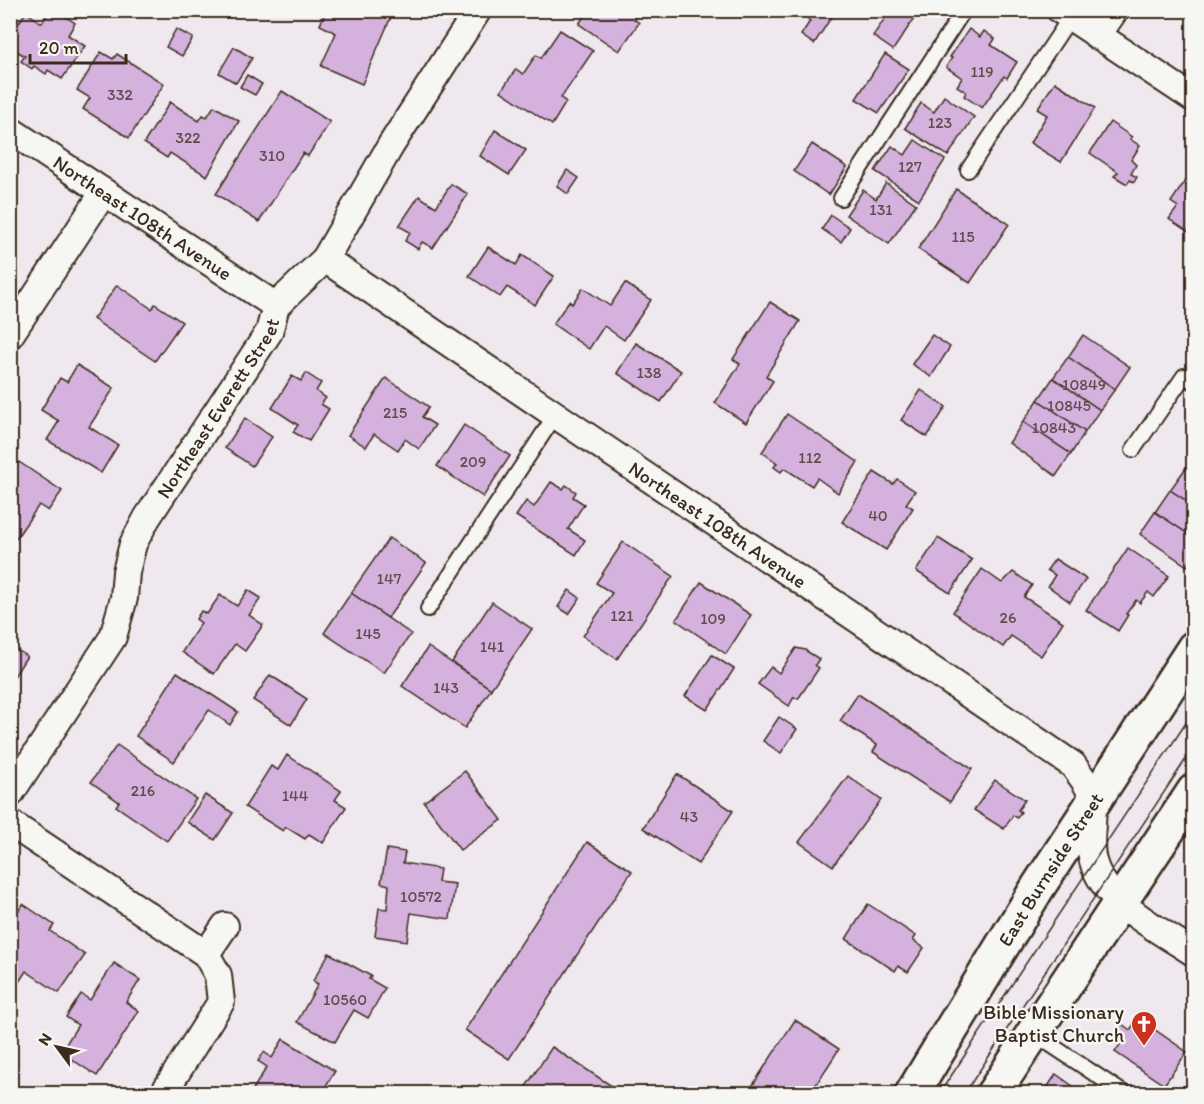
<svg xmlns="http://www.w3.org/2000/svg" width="1204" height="1104" viewBox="0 0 1204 1104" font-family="Itim,sans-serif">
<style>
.building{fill:#d4b2dd;stroke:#3b2a1e;stroke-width:1.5}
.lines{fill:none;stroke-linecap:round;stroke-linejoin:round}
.service-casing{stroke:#3b2a1e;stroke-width:18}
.minor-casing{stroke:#3b2a1e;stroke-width:30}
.tertiary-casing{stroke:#3b2a1e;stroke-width:38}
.service{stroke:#f6f6f2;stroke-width:14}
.minor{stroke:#f6f6f2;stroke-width:26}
.tertiary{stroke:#f6f6f2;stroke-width:33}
.tram{stroke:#3b2a1e;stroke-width:1.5}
.labels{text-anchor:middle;stroke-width:5;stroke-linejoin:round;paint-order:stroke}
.number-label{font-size:16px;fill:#614c4e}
.street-label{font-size:20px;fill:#3b2a1e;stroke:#f6f6f2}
.poi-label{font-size:20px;fill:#3b2a1e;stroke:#f6f6f2;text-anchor:end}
</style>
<rect width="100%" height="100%" fill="#efe8ee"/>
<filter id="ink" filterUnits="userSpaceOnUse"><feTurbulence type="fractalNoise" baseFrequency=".0167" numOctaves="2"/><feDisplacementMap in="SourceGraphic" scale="12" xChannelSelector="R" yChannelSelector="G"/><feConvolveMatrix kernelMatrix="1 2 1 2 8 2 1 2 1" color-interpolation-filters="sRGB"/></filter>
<g filter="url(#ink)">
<g class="building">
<polygon points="50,10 56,10 75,23 68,35 85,46 62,79 48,70 46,74 34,66 32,69 21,61 25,56 10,47 10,36 26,12 42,23"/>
<polygon points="326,10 394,10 362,84 321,66 336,33 320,25"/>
<polygon points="588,10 640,10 634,19 639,23 619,51 579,24"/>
<polygon points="816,10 836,10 814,44 801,35 810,21 806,17 808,13 812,15"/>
<polygon points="887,10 920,10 893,50 873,36 889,12"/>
<polygon points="176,29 193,38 182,56 166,47"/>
<polygon points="969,29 980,37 984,31 995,39 991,45 1017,62 1007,78 1004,76 982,108 964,96 966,92 957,86 962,78 946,67 952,58 950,57"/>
<polygon points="560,30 593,51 561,98 566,102 552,125 501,91 516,69 523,74 536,55 541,58"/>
<polygon points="234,47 252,58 236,83 219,73"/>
<polygon points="101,52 113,59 117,54 164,84 129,138 83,109 90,98 77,90"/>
<polygon points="885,54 909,69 879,113 856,99"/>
<polygon points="247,75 262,84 255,95 240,87"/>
<polygon points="1055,82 1095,108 1061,162 1030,143 1047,115 1037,109"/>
<polygon points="282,91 330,122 308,156 303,153 259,222 216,194"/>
<polygon points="944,96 974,117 948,156 905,128 921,103 934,112"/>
<polygon points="170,102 199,121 203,115 207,117 214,106 239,121 207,176 170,153 167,158 144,143"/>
<polygon points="1110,122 1132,137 1130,139 1140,146 1131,160 1136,165 1131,174 1137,177 1134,182 1130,180 1127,184 1114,176 1118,172 1090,153"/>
<polygon points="495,130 526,150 509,175 480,156"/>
<polygon points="915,140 945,160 919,200 875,171 892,146 905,155"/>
<polygon points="812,144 847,167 829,195 794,171"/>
<polygon points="1194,168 1194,233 1193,235 1169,219 1178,207 1171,202"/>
<polygon points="567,170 579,178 568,194 557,186"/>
<polygon points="886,183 916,204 889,244 846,215 863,190 876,199"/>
<polygon points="451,184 468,194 433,248 422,242 418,249 405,241 410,232 399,226 419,196 436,207"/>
<polygon points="956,189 1009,224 970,283 918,249"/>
<polygon points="831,215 850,228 841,242 822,229"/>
<polygon points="488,247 516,265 522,255 554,276 535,305 507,287 500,297 469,276"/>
<polygon points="625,283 651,300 624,340 604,326 589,349 553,324 569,301 572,304 583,288 610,306"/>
<polygon points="117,285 152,309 155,304 182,322 155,361 93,319"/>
<polygon points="770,302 800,321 766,376 773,381 746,423 715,403 740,364 733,359"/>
<polygon points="932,335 950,347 931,377 912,364"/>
<polygon points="1083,335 1130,367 1115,389 1068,357"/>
<polygon points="636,343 681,371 661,402 617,373"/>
<polygon points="1068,357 1115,389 1100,410 1053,378"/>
<polygon points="77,365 114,388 89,427 118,445 101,473 47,440 59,421 41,410 60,378 67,382"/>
<polygon points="306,373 321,383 316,391 326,398 321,404 329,409 309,441 293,432 298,425 272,408 292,376 301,381"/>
<polygon points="386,378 429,407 422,417 435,425 419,449 405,439 398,450 374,434 366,447 348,435"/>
<polygon points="1053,378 1100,410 1085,432 1038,400"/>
<polygon points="921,390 946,407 927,437 901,420"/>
<polygon points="1038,400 1085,432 1071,454 1023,422"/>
<polygon points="787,414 858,462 838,493 817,478 812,486 784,468 781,472 774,467 777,463 762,452"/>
<polygon points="245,418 272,437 252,466 225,448"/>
<polygon points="1023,422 1071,454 1056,476 1009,443"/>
<polygon points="464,425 510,456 483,497 437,466"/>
<polygon points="1194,456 1194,475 1185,469"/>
<polygon points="19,462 62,491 48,511 39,505 10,547 10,474"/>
<polygon points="1185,469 1194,475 1194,506 1170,490"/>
<polygon points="874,472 893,484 897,479 915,491 906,504 913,508 886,550 842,522"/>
<polygon points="551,482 563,489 566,485 576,492 573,497 584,504 568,529 585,540 576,555 516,516 526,501 534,507"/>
<polygon points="1170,490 1194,506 1194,538 1155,512"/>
<polygon points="1155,512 1194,538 1194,557 1187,566 1140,534"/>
<polygon points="389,538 426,563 388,618 351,593"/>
<polygon points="938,538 972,560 950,593 916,571"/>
<polygon points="623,542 673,576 617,659 583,636 612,593 596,583"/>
<polygon points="1128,548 1169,576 1154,597 1148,592 1140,603 1136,600 1126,614 1128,615 1118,631 1086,610"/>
<polygon points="1055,559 1086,579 1070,602 1048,586 1055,575 1047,570"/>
<polygon points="982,569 1002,583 1013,572 1032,585 1024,597 1063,622 1041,656 1011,636 1003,647 953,612"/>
<polygon points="701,582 751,615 726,654 676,620"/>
<polygon points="248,590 261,598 249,615 263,625 245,651 235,644 214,674 182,652 201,623 196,619 201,611 207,614 220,595 237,606"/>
<polygon points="569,590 580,598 569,614 558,607"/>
<polygon points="351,593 411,634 384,673 324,633"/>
<polygon points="492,602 532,629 491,689 452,662"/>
<polygon points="10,646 27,656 10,683"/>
<polygon points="428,647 491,689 465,728 402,686"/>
<polygon points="796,648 805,650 819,659 815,665 819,668 798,699 794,697 789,706 758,684 771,667 779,673"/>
<polygon points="712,655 734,669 707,710 685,696"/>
<polygon points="177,672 238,712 230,725 209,710 174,762 136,736"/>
<polygon points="270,675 307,699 291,725 253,700"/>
<polygon points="858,694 972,769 950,802 873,752 877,745 840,721"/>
<polygon points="779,717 797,729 781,753 763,741"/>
<polygon points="117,745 196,799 167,841 116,806 119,802 91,782"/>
<polygon points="287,755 341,791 335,800 346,807 323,843 309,834 305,839 286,827 283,831 245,807 271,766 278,770"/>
<polygon points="465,771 502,820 460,850 424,802"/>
<polygon points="677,774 733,811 698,864 643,828"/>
<polygon points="848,776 881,800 833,866 799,842"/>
<polygon points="995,780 1025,800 1018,810 1021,812 1017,818 1013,815 1004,829 974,810"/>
<polygon points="205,795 233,813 215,840 187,822"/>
<polygon points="587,842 632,871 509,1059 465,1030"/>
<polygon points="387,849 405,852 403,863 440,869 438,882 455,884 450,919 411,913 407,941 375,936 379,908 387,909 389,885 381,883"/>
<polygon points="23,904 54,925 50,931 85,955 59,993 26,971 17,985 10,981 10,923"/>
<polygon points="868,904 916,936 913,940 924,948 908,972 898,966 895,971 846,939"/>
<polygon points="329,953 371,976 369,979 385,988 368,1018 354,1010 335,1042 297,1022 318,984 313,981"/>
<polygon points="114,963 140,980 126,1002 139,1011 97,1076 61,1052 78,1025 66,1017 81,994 90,1000"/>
<polygon points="1138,1018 1187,1052 1164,1085 1115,1052 1123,1040 1115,1035 1122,1024 1130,1030"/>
<polygon points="795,1020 839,1049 810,1094 747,1094"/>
<polygon points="283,1039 335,1071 321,1094 250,1094 267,1067 258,1061 264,1052 272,1058"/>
<polygon points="552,1047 624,1094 533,1094 525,1088"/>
<polygon points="1056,1074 1084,1094 1043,1094"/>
</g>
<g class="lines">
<g class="service-casing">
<g id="service">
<polyline points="968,170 1070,18"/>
<polyline points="841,198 964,10"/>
<polyline points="1133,450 1184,376 1194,382"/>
<polyline points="428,609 556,414"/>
<polyline points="1033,1033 1125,1094"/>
</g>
</g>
<g class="minor-casing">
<g id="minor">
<polyline points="1060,10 1194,99"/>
<polyline points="1097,36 1115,10"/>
<path id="s1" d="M10,130L276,306"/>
<path id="s2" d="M325,259L1073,765C1079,774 1087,782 1090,792C1097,812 1087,840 1093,861C1104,903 1160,930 1194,953"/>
<polyline points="10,335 104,192"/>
<path id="s3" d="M10,794L113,637L124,598L126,572L133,544L147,518L269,332L276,306L325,259L391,145L478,10"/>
<polyline points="10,823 206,954 218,975 221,1002 163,1094"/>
<polyline points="206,954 225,926"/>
</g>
</g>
<g class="tertiary-casing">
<g id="tertiary">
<path id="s4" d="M912,1094L1038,887L1194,648"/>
<polyline points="993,1094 1194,791"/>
</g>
</g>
<use href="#service" class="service"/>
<use href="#minor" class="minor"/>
<use href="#tertiary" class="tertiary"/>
<g class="tram">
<polyline points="939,1094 1194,711"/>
<polyline points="964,1094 1194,747"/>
</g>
</g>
</g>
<defs>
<g id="church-pin" transform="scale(1.35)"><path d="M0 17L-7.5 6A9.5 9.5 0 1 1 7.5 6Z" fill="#c8321e" stroke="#f6f6f2"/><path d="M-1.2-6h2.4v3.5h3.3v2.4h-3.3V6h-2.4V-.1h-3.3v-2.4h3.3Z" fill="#fff"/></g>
</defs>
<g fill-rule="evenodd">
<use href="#church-pin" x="1144" y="1024"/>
</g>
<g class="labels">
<g class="number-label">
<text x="982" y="77">119</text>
<text x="120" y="100">332</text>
<text x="940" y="128">123</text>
<text x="188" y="143">322</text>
<text x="272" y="161">310</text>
<text x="910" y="172">127</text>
<text x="881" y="215">131</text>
<text x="963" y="242">115</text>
<text x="649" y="378">138</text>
<text x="1084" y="390">10849</text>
<text x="1069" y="411">10845</text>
<text x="395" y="418">215</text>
<text x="1054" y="433">10843</text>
<text x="810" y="463">112</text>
<text x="473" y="467">209</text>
<text x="878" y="521">40</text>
<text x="389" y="584">147</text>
<text x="622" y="621">121</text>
<text x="1008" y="623">26</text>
<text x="713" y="624">109</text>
<text x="368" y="639">145</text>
<text x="492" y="652">141</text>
<text x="446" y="693">143</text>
<text x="143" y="796">216</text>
<text x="295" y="801">144</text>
<text x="689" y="822">43</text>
<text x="421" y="902">10572</text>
<text x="345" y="1005">10560</text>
</g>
<g class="street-label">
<text dy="7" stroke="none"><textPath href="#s1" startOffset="159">Northeast 108th Avenue</textPath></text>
<text dy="7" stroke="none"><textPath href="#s3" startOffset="444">Northeast Everett Street</textPath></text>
<text dy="7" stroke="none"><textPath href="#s2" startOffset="474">Northeast 108th Avenue</textPath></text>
<text dy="7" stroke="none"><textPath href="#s4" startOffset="264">East Burnside Street</textPath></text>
</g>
<g class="poi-label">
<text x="1124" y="1019">Bible Missionary<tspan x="1124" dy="23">Baptist Church</tspan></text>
</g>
</g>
<rect width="1204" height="1104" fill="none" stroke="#f6f6f2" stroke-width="36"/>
<rect x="18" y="18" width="1168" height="1068" fill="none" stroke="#3b2a1e" stroke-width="2" filter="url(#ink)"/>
<g transform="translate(57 1047) rotate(303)" stroke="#f6f6f2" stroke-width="4.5" paint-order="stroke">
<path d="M0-4.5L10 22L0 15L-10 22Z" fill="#3b2a1e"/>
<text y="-9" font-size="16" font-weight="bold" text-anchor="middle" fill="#3b2a1e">N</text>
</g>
<path d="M30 54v9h96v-9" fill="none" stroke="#3b2a1e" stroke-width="3"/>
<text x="39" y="54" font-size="18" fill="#3b2a1e" stroke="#f6f6f2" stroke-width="4.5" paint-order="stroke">20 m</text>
</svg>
